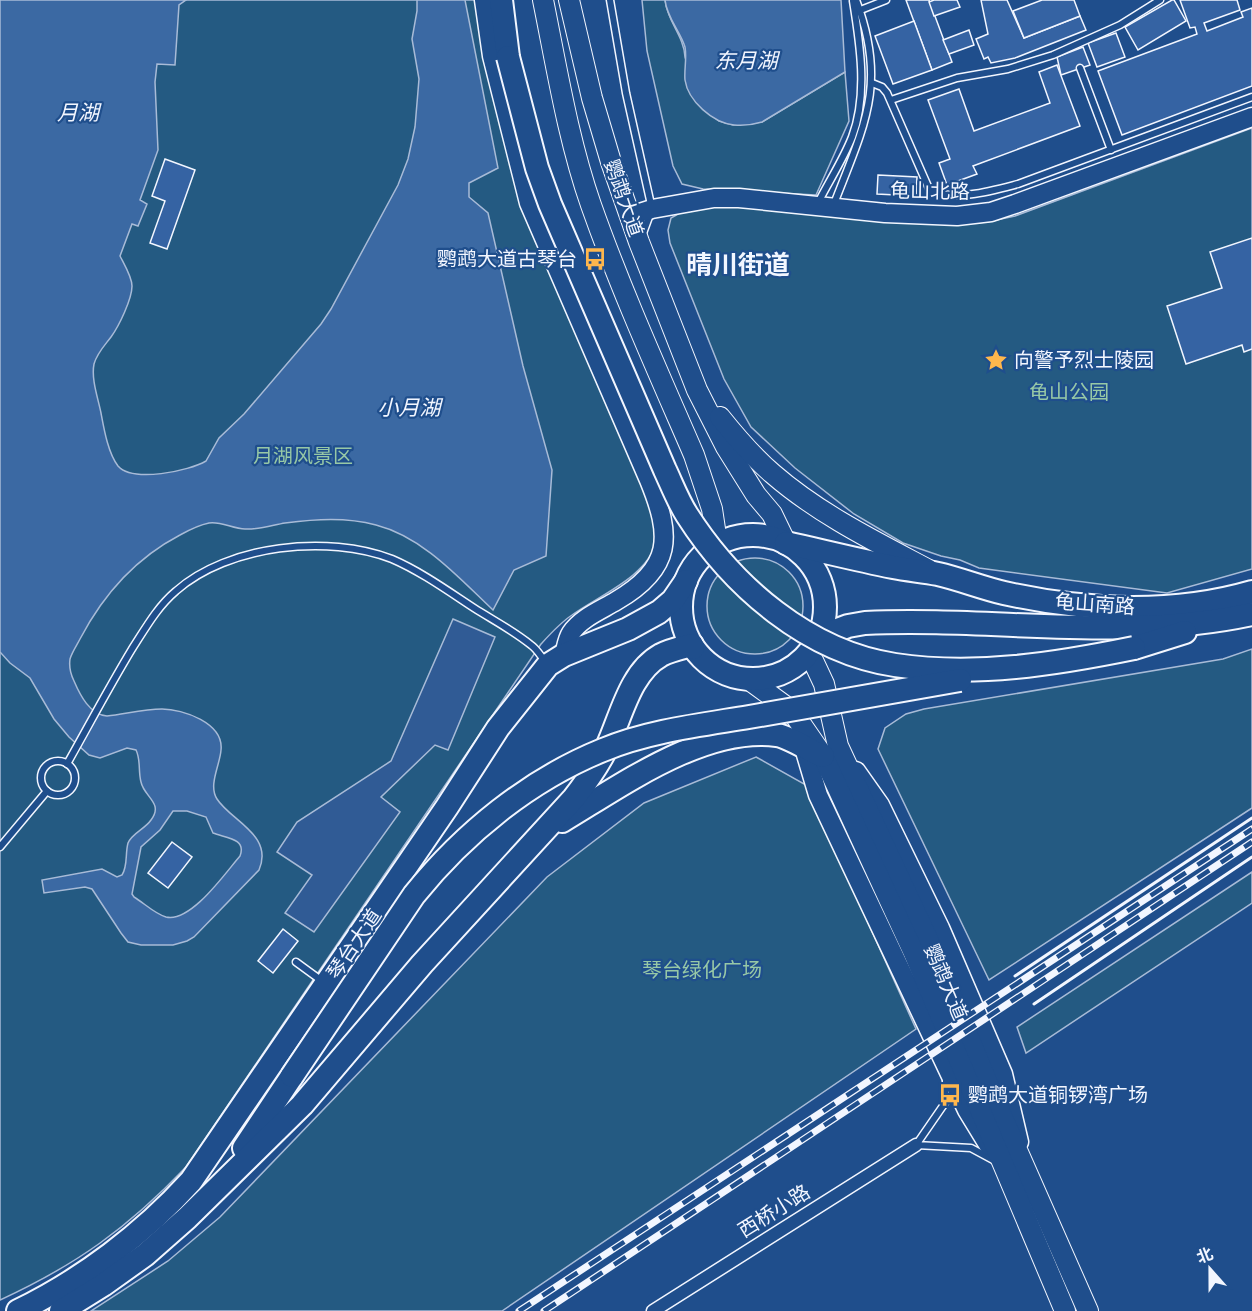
<svg xmlns="http://www.w3.org/2000/svg" width="1252" height="1311" viewBox="0 0 1252 1311" font-family="'Fira Sans','Noto Sans SC',sans-serif">
<style>
.green{fill:#245a82;stroke:#a8bbd7;stroke-width:1.5}
.parking{fill:#305b95;stroke:#a8bbd7;stroke-width:1.5}
.water{fill:#3b69a3;stroke:#a8bbd7;stroke-width:1.5;fill-rule:evenodd}
.building{fill:#3563a3;stroke:#f2f6ff;stroke-width:1.5}
.lines{fill:none;stroke-linecap:round;stroke-linejoin:round}
.lane-casing{stroke:#f2f6ff;stroke-width:9}
.street-casing{stroke:#f2f6ff;stroke-width:15}
.secondary-casing{stroke:#f2f6ff;stroke-width:21}
.primary-casing{stroke:#f2f6ff;stroke-width:22}
.highway-casing{stroke:#f2f6ff;stroke-width:26}
.lane{stroke:#1f4e8c;stroke-width:6}
.street{stroke:#1f4e8c;stroke-width:12}
.secondary{stroke:#1f4e8c;stroke-width:18}
.primary{stroke:#1f4e8c;stroke-width:20}
.highway{stroke:#1f4e8c;stroke-width:22}
.rail-casing{stroke:#f2f6ff;stroke-width:7}
.rail{stroke:#1f4e8c;stroke-width:4.5;stroke-dasharray:14;stroke-linecap:butt}
.highway-bridge-casing{stroke:#f2f6ff;stroke-width:26;stroke-linecap:butt}
.highway-bridge{stroke:#1f4e8c;stroke-width:22}
.wall{stroke:#f2f6ff;stroke-width:3}
.labels{text-anchor:middle;stroke-width:4.5;stroke-linejoin:round;paint-order:stroke}
.street-label{font-size:20px;fill:#f2f6ff;stroke:#1f4e8c}
.poi-label{font-size:20px;fill:#f2f6ff;stroke:#1f4e8c;text-anchor:start}
.park-label{font-size:20px;fill:#97c8a6;stroke:#1f4e8c}
.water-label{font-size:21px;font-style:italic;fill:#f2f6ff;stroke:#1f4e8c}
.district-label{font-size:26px;font-weight:bold;fill:#f2f6ff;stroke:#1f4e8c}
</style>
<rect width="100%" height="100%" fill="#1f4e8c"/>
<g class="green">
<path d="M0,0H478L650,501C652,514 657,530 655,543C649,576 596,597 572,615C560,623 551,633 541,644L186,1167C128,1228 76,1265 0,1300Z"/>
<path d="M642,0H665C667,21 684,36 685,57L703,108L719,121L733,125L762,122L845,72L849,121L816,195L703,189L682,184L673,166L647,51Z"/>
<polygon points="1252,128 1252,569 1167,593 979,568 960,560 941,556 903,543 854,514 795,468 751,427 724,379 670,243 668,230 671,218 692,206 722,203 963,224 987,222 1015,216"/>
<circle cx="755" cy="606" r="48"/>
<polygon points="1252,649 1252,808 989,980 878,749 885,728 906,714 924,709 1223,659"/>
<polygon points="756,757 806,785 916,1029 502,1311 91,1311 168,1261 220,1217 547,877 644,803"/>
<polygon points="1252,872 1252,903 1026,1053 1017,1027"/>
</g>
<polygon class="parking" points="453,619 495,637 448,750 435,745 381,797 400,812 314,932 285,913 312,875 277,852 297,822 391,761"/>
<g class="water">
<path d="M0,0H186L179,5L175,65L157,64L155,82L158,150L140,200L147,204L138,226L132,224L120,256C124,264 132,277 132,286C132,299 119,326 111,337C105,345 97,353 94,364C91,379 98,398 101,413C104,429 108,453 118,466C133,483 189,471 206,461L219,438L244,414L321,324L331,309L398,185L408,159L415,127L419,79L412,39L417,11V0H465L498,168L469,183V197L488,213L523,366L552,470L546,556L514,570L493,610C459,578 423,537 376,525C346,517 316,519 285,523C273,525 258,530 245,529C233,529 221,521 209,523C199,525 189,530 180,535C136,558 103,595 80,639C77,645 72,652 70,659C69,666 71,675 74,681C80,695 90,715 107,716C125,714 144,709 162,709C183,709 224,723 221,750C220,765 208,785 217,799C231,821 274,835 259,870L194,937L187,941L173,945H141L128,942L121,933L92,889L85,887L44,893L42,880L102,869L117,877L122,875C128,866 125,854 128,843C132,833 145,829 151,820C164,803 144,797 141,782C138,771 141,760 136,750L127,748L100,758L89,755L69,737L54,719L30,678L10,663L0,652ZM173,811H187L206,817L213,833C225,838 247,838 240,856C226,872 191,923 166,917C155,914 144,903 134,897L132,894L141,847L160,830Z"/>
<path d="M665,0H841L845,72L762,122C752,125 744,126 734,125C713,123 688,101 685,80C684,70 687,58 685,47C680,31 667,18 665,0Z"/>
</g>
<g class="building">
<polygon points="906,0 929,0 952,62 932,70"/>
<polygon points="934,0 957,0 960,7 934,16 929,2"/>
<polygon points="981,0 1007,0 1024,38 1080,16 1086,30 1015,58 991,63 988,57 984,59 976,39 988,34"/>
<polygon points="1042,0 1074,0 1080,16 1024,38 1013,11"/>
<polygon points="1172,0 1174,0 1186,21 1138,50 1125,27"/>
<polygon points="1180,0 1237,0 1240,10 1204,23 1207,31 1243,17 1241,12 1252,8 1252,86 1122,135 1098,71 1197,34 1195,27 1190,28"/>
<polygon points="914,21 932,70 893,84 875,36"/>
<polygon points="969,30 974,45 949,54 943,40"/>
<polygon points="1116,33 1125,57 1097,67 1088,43"/>
<polygon points="1083,47 1090,65 1061,75 1057,57"/>
<polygon points="1057,65 1080,126 973,166 977,174 947,185 939,163 950,159 928,100 959,89 974,131 1050,103 1039,72"/>
<polygon points="165,159 195,170 167,249 150,243 165,201 152,196"/>
<polygon points="878,175 917,177 916,196 877,194"/>
<polygon points="1252,238 1252,349 1244,352 1242,345 1186,364 1167,306 1222,288 1210,252"/>
<polygon points="172,842 192,857 168,888 148,873"/>
<polygon points="283,929 298,941 273,973 258,961"/>
</g>
<g class="lines">
<g class="lane-casing">
<g id="lane">
<polyline points="610,0 626,93 652,209 642,236"/>
<polyline points="858,11 886,0"/>
<polyline points="1080,68 1111,150"/>
<path d="M872,83L882,87L887,93L930,191C957,201 991,191 1018,184L1252,97"/>
<polyline points="891,100 957,78 1008,69 1053,55 1120,25 1160,0"/>
<path d="M818,203C829,181 843,160 852,137C868,95 860,44 853,1"/>
<path d="M834,204C864,126 888,84 856,0"/>
<circle cx="58" cy="778" r="17"/>
<path d="M67,764C89,725 109,687 132,649C145,629 157,607 176,591C228,545 328,534 392,559C420,571 448,591 474,608C493,620 514,631 531,645C537,649 541,657 546,662"/>
<polyline points="0,847 47,791"/>
<polyline points="296,962 322,981"/>
<polyline points="946,1081 945,1103 916,1145 971,1148 997,1162"/>
</g>
</g>
<g class="street-casing">
<polyline id="street" points="653,1311 916,1145"/>
</g>
<g class="secondary-casing">
<g id="secondary">
<path d="M484,0L492,56L529,203L649,480C672,536 673,568 616,601C601,610 581,618 571,633C567,639 566,648 564,655"/>
<polyline points="630,216 652,209 714,198 739,198 885,213 957,216 991,212 1015,204 1252,117"/>
<polyline points="804,748 818,795 967,1110 989,1146"/>
<polyline points="856,771 880,805 940,928 1003,1074 1019,1142"/>
</g>
</g>
<g class="primary-casing">
<g id="primary">
<path d="M543,0C557,69 568,139 591,205C621,290 658,372 694,455L712,509L715,529L707,552"/>
<polyline points="569,0 592,98 611,162 639,242 697,390 726,447 756,495 772,514 786,543"/>
<path d="M720,417C736,437 753,457 773,474C819,514 876,542 929,570"/>
<polyline points="809,652 824,684 838,746 932,948 991,1091 1088,1311"/>
<polyline points="748,679 792,711 823,756 914,953 1065,1311"/>
</g>
</g>
<g class="highway-casing">
<g id="highway">
<polyline points="501,0 508,57"/>
<circle cx="753" cy="607" r="72"/>
<path d="M786,543C822,551 858,560 893,567C908,570 923,571 938,574C960,579 982,588 1004,593C1084,611 1173,615 1252,592"/>
<path d="M819,637L848,626L865,623C994,617 1125,642 1252,614"/>
<polyline points="1134,648 1185,632"/>
<path d="M562,821C621,786 704,725 777,735C790,737 810,751 823,756"/>
<polyline points="244,1148 292,1076"/>
<path d="M18,1311C82,1280 143,1234 191,1181L447,807L498,728L548,665L564,655L628,629L659,612L673,600L686,581"/>
<path d="M61,1311L103,1285L145,1255L187,1218L302,1105L422,964L574,798C587,781 598,766 607,747C621,717 630,672 661,655C671,650 681,648 692,645L693,648"/>
</g>
</g>
<use href="#lane" class="lane"/>
<use href="#street" class="street"/>
<use href="#secondary" class="secondary"/>
<use href="#primary" class="primary"/>
<use href="#highway" class="highway"/>
<g class="rail-casing">
<g id="rail">
<polyline points="519,1311 1252,829"/>
<polyline points="544,1311 1252,842"/>
</g>
</g>
<use href="#rail" class="rail"/>
<g class="highway-bridge-casing">
<g id="highway-bridge">
<path d="M508,57L537,168L550,204L665,470C672,485 678,501 687,515C733,587 808,652 895,665C975,677 1056,664 1134,648"/>
<path d="M292,1076L414,895C464,833 529,780 603,750C649,731 701,725 749,717C820,704 890,692 960,680"/>
</g>
</g>
<use href="#highway-bridge" class="highway-bridge"/>
<g class="wall">
<polyline points="1015,976 1252,818"/>
<polyline points="1034,1004 1252,857"/>
</g>
</g>
<defs>
<g id="bus-bare" transform="scale(1.8)"><path d="M-5-6H5V4H4V6H2V4H-2V6H-4V4H-5ZM-3.5-4V0h7V-4ZM-3.5 1.2v1.5H-2V1.2ZM2 1.2v1.5H3.5V1.2Z" fill="#ffb74d" stroke="#1f4e8c" stroke-width="2.5" paint-order="stroke"/></g>
<g id="sight-bare" transform="scale(1.8)"><path d="M0-6L1.8-2.2L6-1.7L2.9 1.2L3.7 5.4L0 3.3L-3.7 5.4L-2.9 1.2L-6-1.7L-1.8-2.2Z" fill="#ffb74d" stroke="#1f4e8c" stroke-width="2.5" paint-order="stroke"/></g>
</defs>
<g fill-rule="evenodd">
<use href="#bus-bare" x="595" y="259"/>
<use href="#sight-bare" x="996" y="360"/>
<use href="#bus-bare" x="950" y="1095"/>
</g>
<g class="labels">
<g class="street-label">
<text transform="translate(930 191) rotate(1)" y="7">龟山北路</text>
<text transform="translate(624 198) rotate(71)" y="7">鹦鹉大道</text>
<text transform="translate(1095 604) rotate(4)" y="7">龟山南路</text>
<text transform="translate(354 944) rotate(-56)" y="7">琴台大道</text>
<text transform="translate(946 982) rotate(67)" y="7">鹦鹉大道</text>
<text transform="translate(774 1211) rotate(-32)" y="7">西桥小路</text>
</g>
<g class="poi-label">
<text x="577" y="266" text-anchor="end">鹦鹉大道古琴台</text>
<text x="1014" y="367">向警予烈士陵园</text>
<text x="968" y="1102">鹦鹉大道铜锣湾广场</text>
</g>
<g class="park-label">
<text x="1069" y="399">龟山公园</text>
<text x="303" y="463">月湖风景区</text>
<text x="702" y="977">琴台绿化广场</text>
</g>
<g class="water-label">
<text x="746" y="68">东月湖</text>
<text x="78" y="120">月湖</text>
<text x="409" y="415">小月湖</text>
</g>
<g class="district-label">
<text x="738" y="274">晴川街道</text>
</g>
</g>
<g transform="translate(1210 1269) rotate(339)" stroke="#1f4e8c" stroke-width="4.5" paint-order="stroke">
<path d="M0-4.5L10 22L0 15L-10 22Z" fill="#f2f6ff"/>
<text y="-9" font-size="16" font-weight="bold" text-anchor="middle" fill="#f2f6ff">北</text>
</g>
</svg>
